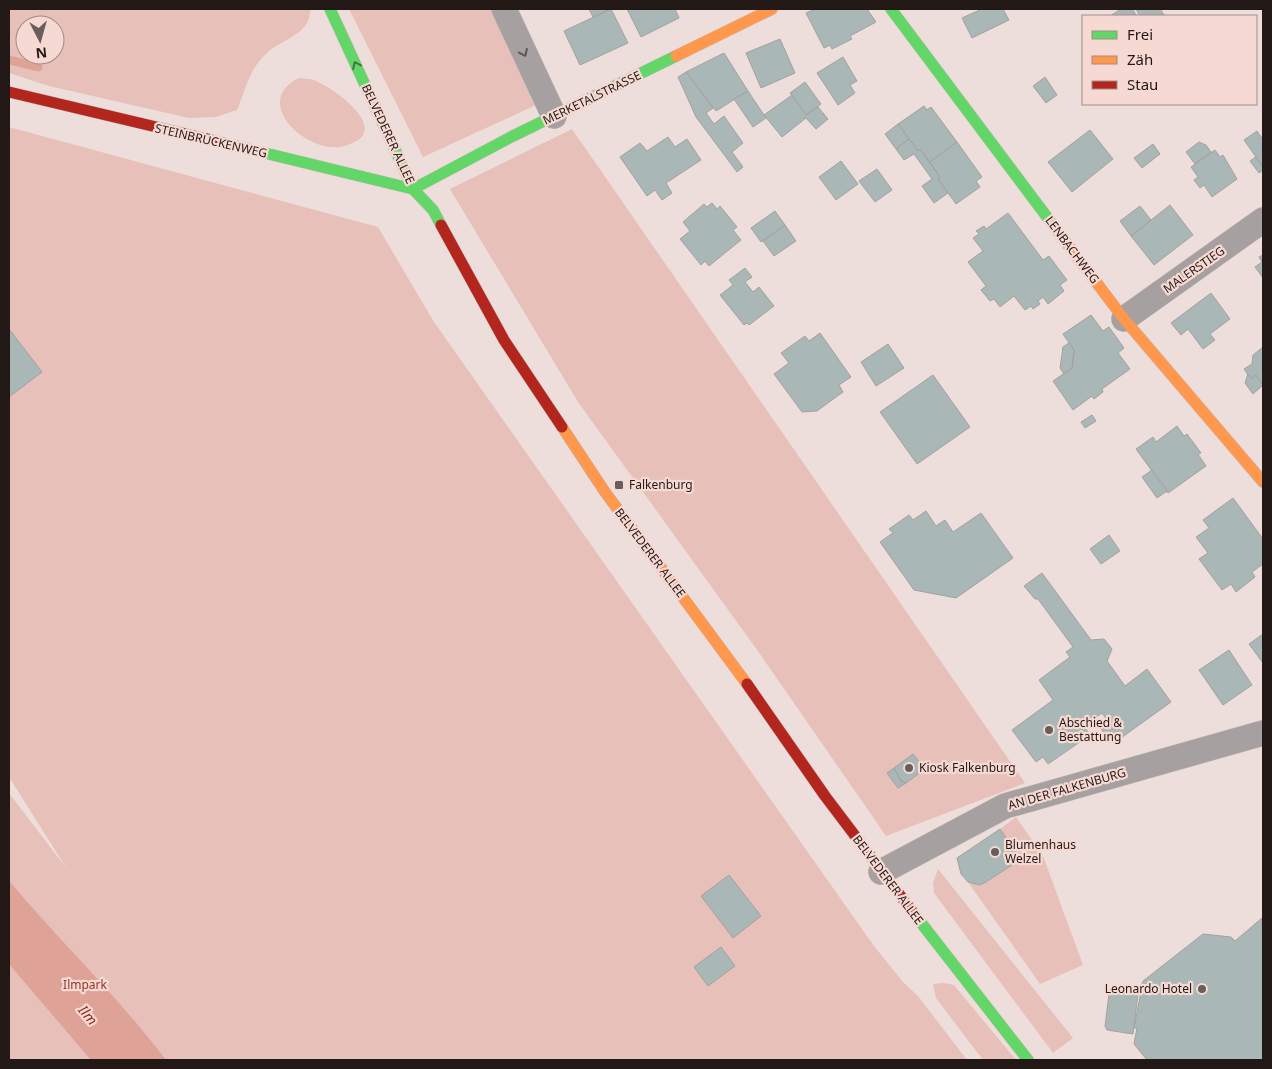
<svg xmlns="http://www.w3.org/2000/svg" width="1272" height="1069" viewBox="0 0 1272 1069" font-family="'Noto Sans',sans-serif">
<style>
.green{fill:#e7c0b9;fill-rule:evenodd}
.water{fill:#dea297}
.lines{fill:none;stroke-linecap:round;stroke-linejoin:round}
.stream{stroke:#dea297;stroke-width:9}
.building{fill:#a9b7b6;stroke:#a3a1a0}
.street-casing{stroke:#c8bbb9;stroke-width:26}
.fast-casing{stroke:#c8bbb9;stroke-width:12}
.slow-casing{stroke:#c8bbb9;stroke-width:12}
.jam-casing{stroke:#c8bbb9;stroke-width:12}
.street{stroke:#a6a0a0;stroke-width:25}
.fast{stroke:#63d668;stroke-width:11}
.slow{stroke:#ff974d;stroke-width:11}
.jam{stroke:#b3261e;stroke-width:11}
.oneway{stroke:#5d5655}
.oneway2{stroke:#427840}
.poi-dot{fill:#695e5c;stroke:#f6d9d3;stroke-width:2}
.labels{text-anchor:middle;stroke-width:4.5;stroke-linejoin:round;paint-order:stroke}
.street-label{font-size:12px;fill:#221917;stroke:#f6d9d3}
.poi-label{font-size:12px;fill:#221917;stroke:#f6d9d3;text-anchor:start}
.park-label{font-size:12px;fill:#923527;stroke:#f6d9d3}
.water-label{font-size:14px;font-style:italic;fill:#882b1e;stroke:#f6d9d3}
</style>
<rect width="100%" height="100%" fill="#eededb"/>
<g class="green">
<path d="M9,9H310C312,34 282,39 267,53C249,69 246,89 237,110L216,117L189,118L49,86L9,73ZM25,25H55V55H25Z"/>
<polygon points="349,9 490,9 536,105 423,157"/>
<path d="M299,78C304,79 309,78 314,80C329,86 371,114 364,133C362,139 355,142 350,144C314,162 247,103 299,78Z"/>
<polygon points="9,127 378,227 434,322 874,946 903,982 918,996 967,1060 9,1060 9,793 67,869 9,777"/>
<polygon points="572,129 1025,783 886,836 760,654 578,402 450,189"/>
<polygon points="1016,817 1043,856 1083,965 1040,984 968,882 980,885 986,882 1020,859 1000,829"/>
<polygon points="938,869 1073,1038 1053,1053 934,893 933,883"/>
<polygon points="944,983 954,985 1016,1060 983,1060 936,998 933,984"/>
</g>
<path class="water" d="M9,881C60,941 118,997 166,1060H91L9,964Z"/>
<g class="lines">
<polyline class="stream" points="9,60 38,67"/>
</g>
<g class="building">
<polygon points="589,9 611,9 593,17"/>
<polygon points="611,9 628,43 580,65 564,31"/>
<polygon points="627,9 675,9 679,18 641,37"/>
<polygon points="815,9 867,9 876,22 850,36 852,39 832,49 830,45 824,48 806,13"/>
<polygon points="982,9 1003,9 1009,20 972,38 962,18"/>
<polygon points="1121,9 1132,9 1137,16 1110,16"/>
<polygon points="1136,9 1160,9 1165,16 1140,16"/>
<polygon points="780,39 795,73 761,88 746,53"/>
<polygon points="724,53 748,91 716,111 686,72"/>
<polygon points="843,57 857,81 850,85 855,93 838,105 817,73"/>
<polygon points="686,72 713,108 706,113 714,124 724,116 743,143 732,152 743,167 737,172 696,117 678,77"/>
<polygon points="1045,77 1057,95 1046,103 1033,86"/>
<polygon points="805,82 821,104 806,115 790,93"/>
<polygon points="748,91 766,118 753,127 734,99"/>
<polygon points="792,95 806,115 818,107 828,119 816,129 806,118 782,137 764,115"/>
<polygon points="924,106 927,110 931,107 957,142 930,162 920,149 918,151 898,124"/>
<polygon points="898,124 909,139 896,149 885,134"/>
<polygon points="1090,130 1113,159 1072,192 1048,162"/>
<polygon points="1257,131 1263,140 1263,167 1244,140"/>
<polygon points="668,137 675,147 687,139 701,160 666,183 672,193 662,200 655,190 647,196 620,157 640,143 647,151"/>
<polygon points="909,139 918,151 920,149 940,177 938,179 948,193 934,203 922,186 932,179 914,154 904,160 896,149"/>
<polygon points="957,142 982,177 976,181 980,187 956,204 938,179 940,177 930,162"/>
<polygon points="1199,142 1206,145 1211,152 1195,164 1186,152"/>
<polygon points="1153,144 1160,154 1142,168 1134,158"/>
<polygon points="1215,150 1220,157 1223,155 1237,179 1212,197 1204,185 1200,188 1194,180 1198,177 1191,167"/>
<polygon points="1256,157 1263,167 1263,170 1259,173 1250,161"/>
<polygon points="841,161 858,184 836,200 819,177"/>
<polygon points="877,169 892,190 875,202 859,181"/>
<polygon points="712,203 717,209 720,206 737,227 733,230 741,240 709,266 705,261 701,265 680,239 690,231 683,222 704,204 707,207"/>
<polygon points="1170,205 1193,235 1154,265 1131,236"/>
<polygon points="1140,206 1151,220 1131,236 1120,221"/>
<polygon points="775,211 785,225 761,242 751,228"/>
<polygon points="1008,213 1043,260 1049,256 1067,280 1060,285 1064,291 1048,304 1043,297 1038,301 1040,304 1033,309 1031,306 1025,310 1014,296 1000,307 994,299 990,301 981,290 986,286 968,262 983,251 973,238 979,234 976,231 984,226 986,229"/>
<polygon points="785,225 796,241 774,256 763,241"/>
<polygon points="1263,255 1263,278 1255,267 1262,262 1259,257"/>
<polygon points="745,268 752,277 745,282 753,292 759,287 774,306 749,325 747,323 744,325 720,295 733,285 729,280"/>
<polygon points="1211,293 1230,319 1210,334 1215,340 1203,349 1188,329 1181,335 1171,323"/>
<polygon points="1091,315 1103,331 1109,327 1124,348 1118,353 1130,369 1102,389 1103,392 1094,399 1092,396 1073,410 1053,381 1072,368 1074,350 1063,334"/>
<polygon points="9,329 42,372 9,397"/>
<polygon points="820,333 851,377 839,385 843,392 817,411 802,412 774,374 789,363 781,353 805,336 809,341"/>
<polygon points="1069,343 1074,350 1072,368 1064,374 1060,368 1063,347"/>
<polygon points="888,344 904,368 876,386 861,362"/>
<polygon points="1263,347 1263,385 1256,375 1251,379 1244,369 1252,364 1253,355"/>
<polygon points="1248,374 1251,379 1256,375 1263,385 1253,394 1245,383"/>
<polygon points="933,375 970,427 917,464 880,412"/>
<polygon points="1092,415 1096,421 1085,428 1081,422"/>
<polygon points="1177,426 1184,436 1187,434 1201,453 1198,454 1206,466 1168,493 1136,449 1153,437 1156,442"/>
<polygon points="1152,470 1167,491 1157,498 1142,477"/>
<polygon points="1233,498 1263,539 1263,564 1252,572 1255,577 1236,592 1231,584 1222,590 1199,559 1208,553 1196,537 1209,528 1203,520"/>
<polygon points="926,511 936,526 945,520 953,532 981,513 1013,558 956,598 914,590 880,542 893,533 889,529 909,515 913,520"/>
<polygon points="1109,535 1120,551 1101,564 1090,549"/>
<polygon points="1042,573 1091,640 1104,639 1112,649 1107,661 1125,686 1147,669 1171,702 1121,738 1116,732 1108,739 1099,726 1107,720 1102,713 1084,726 1090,735 1048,764 1043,757 1036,762 1012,730 1053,700 1039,680 1070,657 1066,652 1073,647 1038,599 1035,599 1024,586"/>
<polygon points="1263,634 1263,663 1249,644"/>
<polygon points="1229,650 1252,685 1223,705 1199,670"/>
<polygon points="913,754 925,769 906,783 901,781 894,768"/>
<polygon points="894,768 901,781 906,783 898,788 887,773"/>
<polygon points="1000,829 1021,859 986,882 980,885 968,882 961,874 957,858"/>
<polygon points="729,875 761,916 733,938 701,896"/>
<polygon points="1262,918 1263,1060 1147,1060 1134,1044 1137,1028 1134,1028 1143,981 1203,934 1231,937 1235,941"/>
<polygon points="721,947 735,966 708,986 694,967"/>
<polygon points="1113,990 1138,994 1133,1034 1107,1030 1105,1026 1109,994"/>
</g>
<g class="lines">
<g class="street-casing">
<g id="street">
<polyline points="504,9 554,116"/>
<polyline points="1124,319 1263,220"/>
<polyline points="881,872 1005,806 1263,733"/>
</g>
</g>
<g class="fast-casing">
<g id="fast">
<polyline points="330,9 413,189 433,210 441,225"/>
<polyline points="891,9 1065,241"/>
<polyline points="232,145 413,189"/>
<polyline points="413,189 511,137 676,56"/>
<polyline points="915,915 1028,1060"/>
</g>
</g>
<g class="slow-casing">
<g id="slow">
<polyline points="676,56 772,9"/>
<polyline points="1065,241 1124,319 1263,482"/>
<polyline points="562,427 605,492 747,684"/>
</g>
</g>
<g class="jam-casing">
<g id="jam">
<polyline points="9,92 232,145"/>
<polyline points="441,225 504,340 562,427"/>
<polyline points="747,684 825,796 915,915"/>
</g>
</g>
<use href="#street" class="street"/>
<use href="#fast" class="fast"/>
<use href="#slow" class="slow"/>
<use href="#jam" class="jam"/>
</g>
<defs><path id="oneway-chevron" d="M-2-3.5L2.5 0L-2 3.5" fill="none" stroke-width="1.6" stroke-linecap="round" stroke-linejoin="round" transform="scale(1.25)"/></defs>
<use class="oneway" href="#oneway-chevron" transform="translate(524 53) rotate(65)"/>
<use class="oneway2" href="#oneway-chevron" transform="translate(356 65) rotate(-115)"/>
<g class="poi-dot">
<rect x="614" y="480" width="10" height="10" rx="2.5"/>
<circle cx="1049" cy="730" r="5"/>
<circle cx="909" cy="768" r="5"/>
<circle cx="995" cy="852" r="5"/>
<circle cx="1202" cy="989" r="5"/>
</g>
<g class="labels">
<g class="street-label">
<text transform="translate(592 98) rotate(-26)" y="4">MERKETALSTRASSE</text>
<text transform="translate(388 134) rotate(65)" y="4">BELVEDERER ALLEE</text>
<text transform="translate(211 141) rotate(13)" y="4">STEINBRÜCKENWEG</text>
<text transform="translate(1072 250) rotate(53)" y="4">LENBACHWEG</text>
<text transform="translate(1194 270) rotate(-35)" y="4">MALERSTIEG</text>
<text transform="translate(650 553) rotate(53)" y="4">BELVEDERER ALLEE</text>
<text transform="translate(1067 789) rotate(-16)" y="4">AN DER FALKENBURG</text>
<text transform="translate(888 880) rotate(53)" y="4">BELVEDERER ALLEE</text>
</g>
<g class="poi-label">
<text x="629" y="489">Falkenburg</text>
<text x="1059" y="727">Abschied &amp;<tspan x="1059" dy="14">Bestattung</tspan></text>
<text x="919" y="772">Kiosk Falkenburg</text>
<text x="1005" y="849">Blumenhaus<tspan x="1005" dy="14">Welzel</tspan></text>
<text x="1192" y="993" text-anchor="end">Leonardo Hotel</text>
</g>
<g class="park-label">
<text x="85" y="989">Ilmpark</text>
</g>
<g class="water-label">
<text transform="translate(88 1015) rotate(50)" y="5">Ilm</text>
</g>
</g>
<rect width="1272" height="1069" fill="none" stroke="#221917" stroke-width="20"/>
<rect x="1082" y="15" width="175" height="90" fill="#f6d9d3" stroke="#a18c88"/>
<rect x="1092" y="31" width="25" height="8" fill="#63d668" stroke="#a18c88"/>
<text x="1127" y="40" font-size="15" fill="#221917">Frei</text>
<rect x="1092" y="56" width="25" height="8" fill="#ff974d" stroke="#a18c88"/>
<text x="1127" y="65" font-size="15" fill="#221917">Zäh</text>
<rect x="1092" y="81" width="25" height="8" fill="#b3261e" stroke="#a18c88"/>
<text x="1127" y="90" font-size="15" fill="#221917">Stau</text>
<g transform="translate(40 40) rotate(174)"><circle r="24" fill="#f6d9d3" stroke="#a18c88"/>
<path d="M0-4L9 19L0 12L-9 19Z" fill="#695e5c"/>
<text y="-8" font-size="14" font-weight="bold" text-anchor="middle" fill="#221917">N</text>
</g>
</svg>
